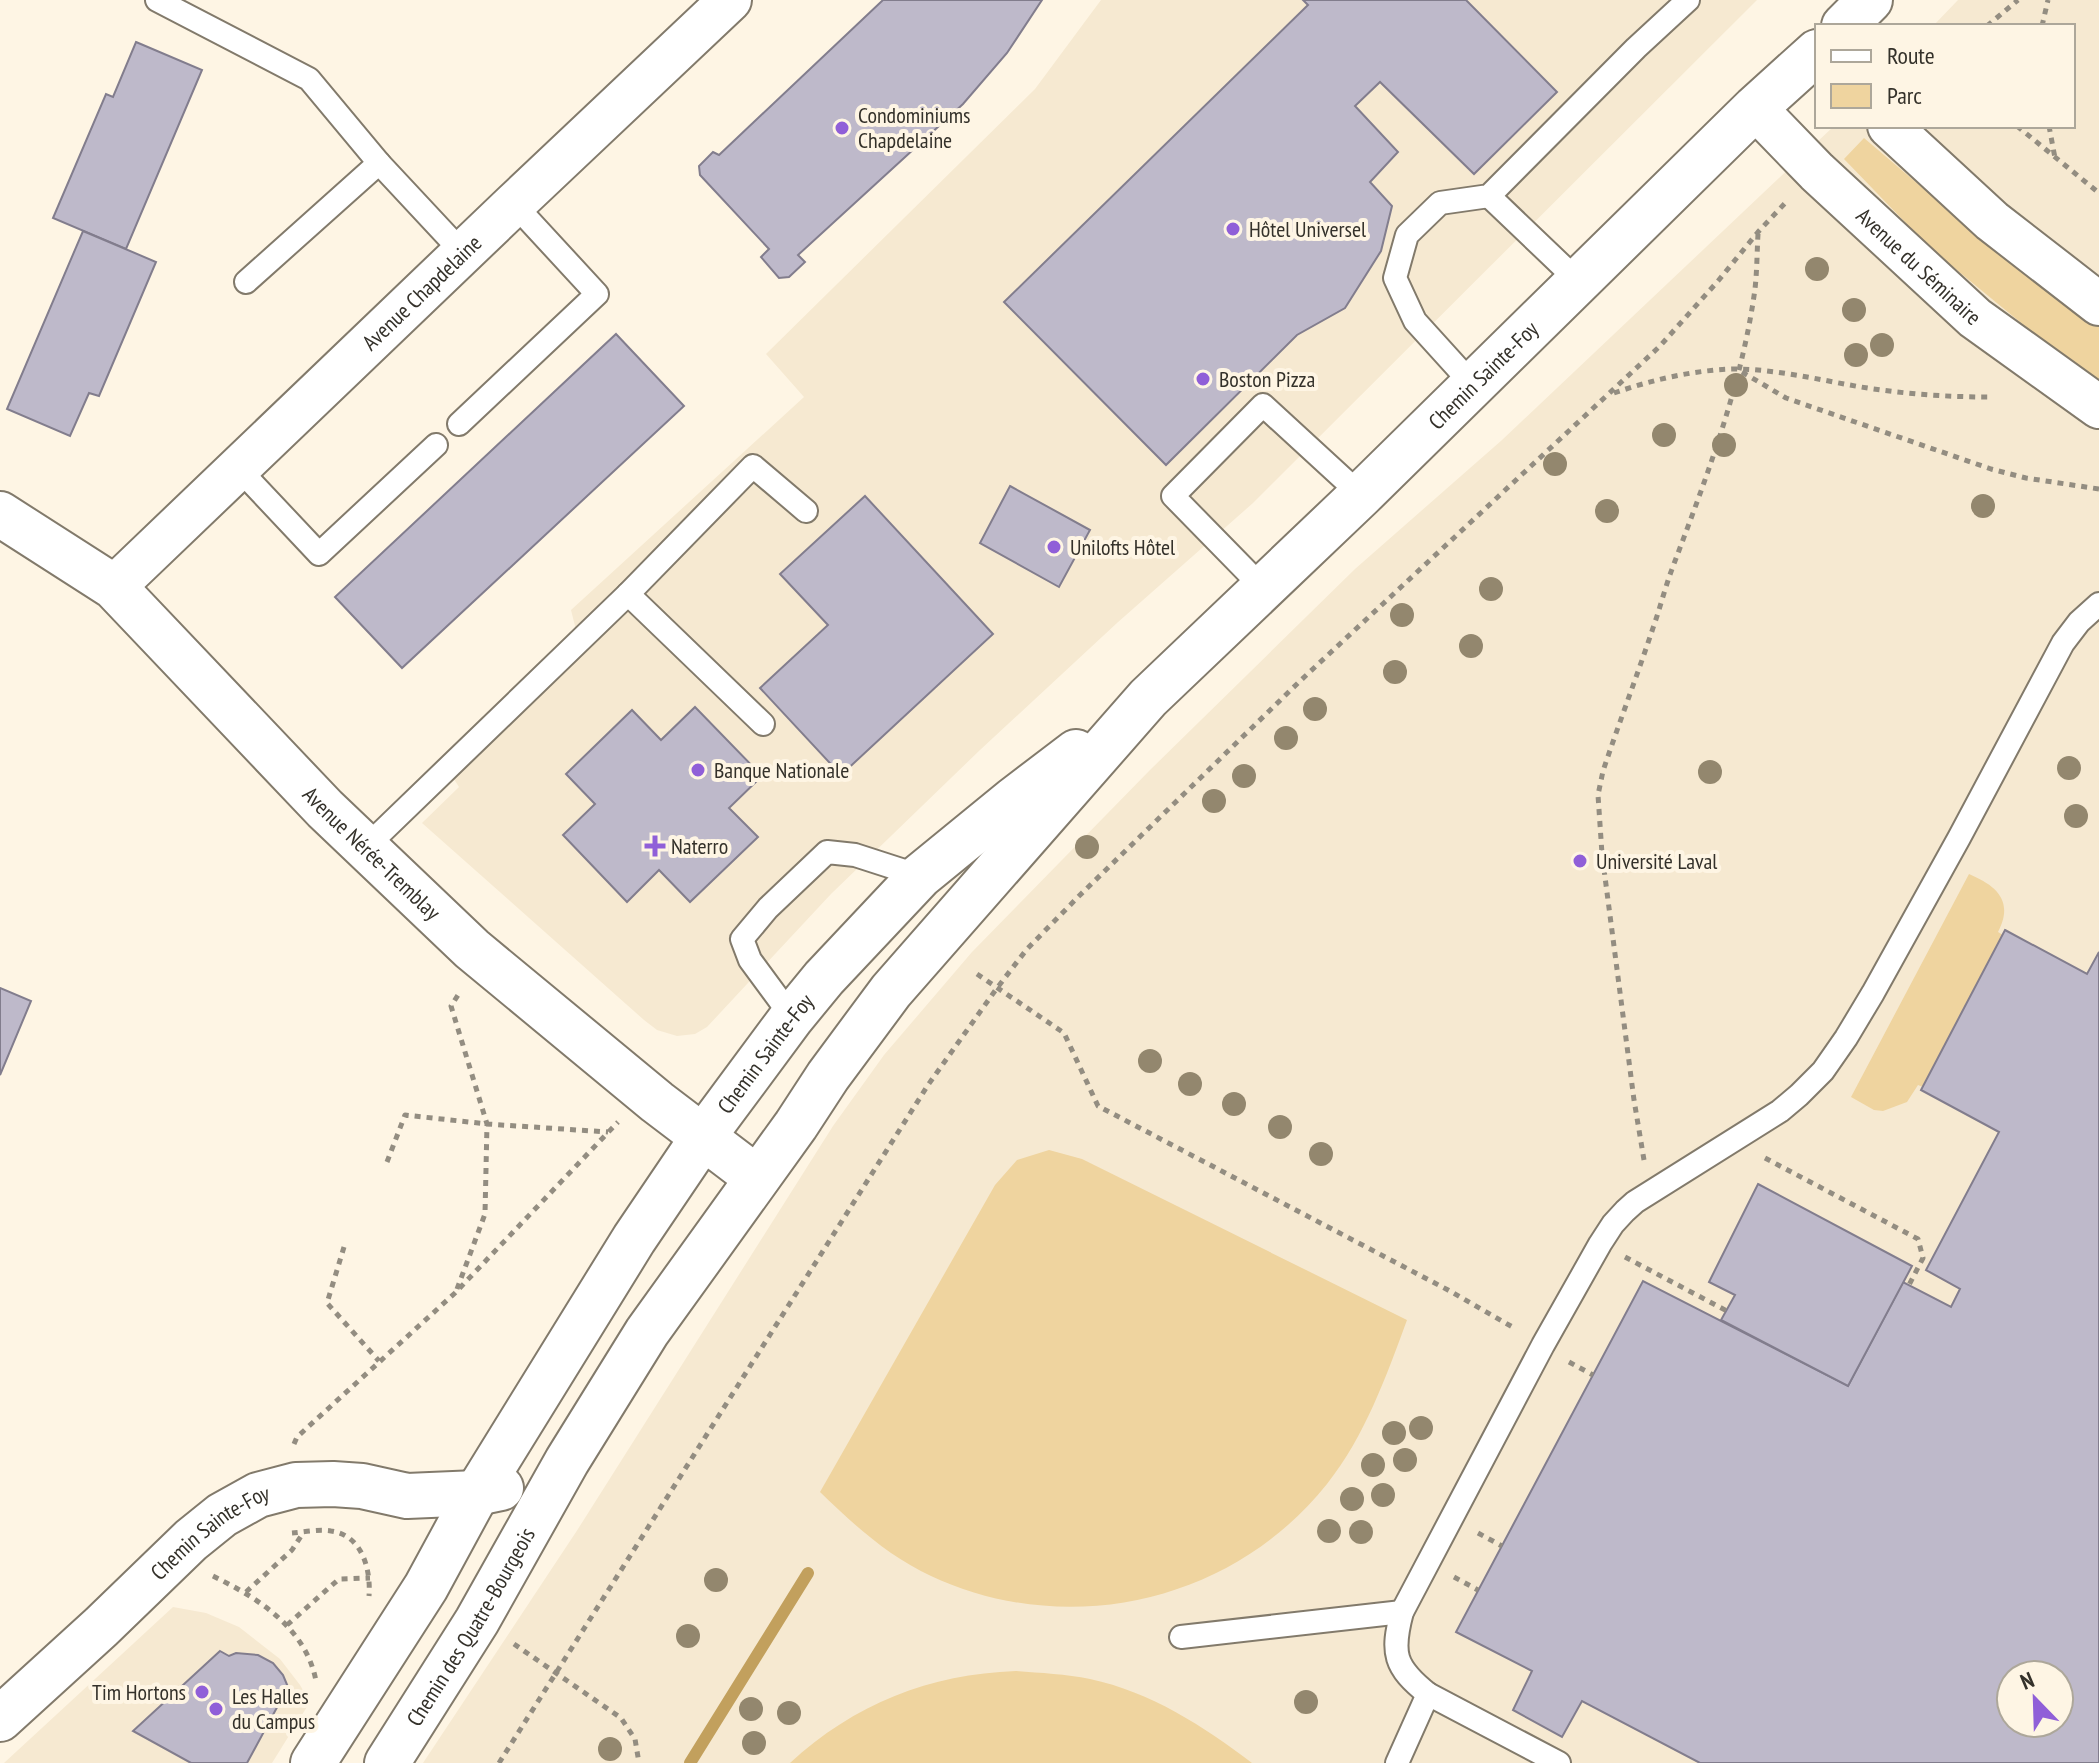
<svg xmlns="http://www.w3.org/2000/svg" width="2099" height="1763" viewBox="0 0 2099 1763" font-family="'PT Sans Narrow',sans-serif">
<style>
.built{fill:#f6e9d1;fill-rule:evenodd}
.green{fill:#efd49f}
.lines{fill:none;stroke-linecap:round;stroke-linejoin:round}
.stream{stroke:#c2a05d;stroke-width:12}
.building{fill:#beb9ca;stroke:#827d8d;stroke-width:2;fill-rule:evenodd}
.service-casing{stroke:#827a6b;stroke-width:26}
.minor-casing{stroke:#827a6b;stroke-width:46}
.tertiary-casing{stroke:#827a6b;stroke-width:48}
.secondary-casing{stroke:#827a6b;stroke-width:48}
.path{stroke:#938d81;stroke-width:5;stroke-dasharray:6 6;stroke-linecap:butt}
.service{stroke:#fff;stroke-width:22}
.minor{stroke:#fff;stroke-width:42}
.tertiary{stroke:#fff;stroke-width:44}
.secondary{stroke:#fff;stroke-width:44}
.tree{fill:#93876e}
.poi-dot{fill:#905fd8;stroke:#fef5e4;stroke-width:3}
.labels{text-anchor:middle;stroke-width:8;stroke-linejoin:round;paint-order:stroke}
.poi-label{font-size:22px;fill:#34312a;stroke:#fef5e4;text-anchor:start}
.street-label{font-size:22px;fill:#34312a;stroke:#fef5e4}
</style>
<rect width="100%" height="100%" fill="#fef5e4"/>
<g class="built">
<polygon points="1101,0 1757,0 1253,503 1117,623 980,750 831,894 707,1027 695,1034 677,1036 657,1030 644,1020 422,823 459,787 443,762 577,634 571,610 804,397 766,354 1035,89"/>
<path d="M1958,0H2099V1763H423L578,1529L833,1126L884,1055L972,952L1150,770L1355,569L1502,440L1834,126H2073V26H1933ZM2011,1675H2059V1723H2011Z"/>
<polygon points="173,1607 206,1613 239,1627 280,1659 300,1685 310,1702 272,1763 4,1763"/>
</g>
<g class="green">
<polygon points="1864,138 1979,236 2099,327 2099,379 2053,349 1930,248 1844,159"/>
<path d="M1969,874C1997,886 2014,901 1998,932L2003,935L1923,1087L1918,1085L1907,1102L1883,1111L1874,1110L1851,1097Z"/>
<path d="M1049,1150L1082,1159L1407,1320C1386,1377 1365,1436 1327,1484C1233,1602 1068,1640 931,1576C888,1556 854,1525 820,1492L995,1185L1017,1160Z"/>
<path d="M1016,1671C1041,1673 1066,1674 1090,1679C1151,1692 1203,1726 1252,1763H790C854,1704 930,1674 1016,1671Z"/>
</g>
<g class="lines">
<polyline class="stream" points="690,1763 808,1573"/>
</g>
<g class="building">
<polygon points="883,0 1042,0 1007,53 963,104 798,255 805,262 789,277 779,278 761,257 769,249 700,175 699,166 713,152 719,155"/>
<polygon points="1303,0 1466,0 1557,92 1474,174 1380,82 1355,106 1398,152 1370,182 1392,206 1381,251 1345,308 1297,335 1166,465 1004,302 1308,5"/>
<polygon points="136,42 202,70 126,249 53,218 106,94 113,97"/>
<polygon points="83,231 156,262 99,396 89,393 70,436 7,409"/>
<polygon points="616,334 684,406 402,668 335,597"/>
<polygon points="1010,486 1090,530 1059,587 980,543"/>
<polygon points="865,496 993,634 841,775 760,688 828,625 780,574"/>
<polygon points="695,707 762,776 729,808 758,837 690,902 659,870 627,902 563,835 595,804 566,774 632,710 661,740"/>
<path d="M2005,930L2087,974L2099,952V1763H1700L1582,1701L1562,1737L1513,1710L1532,1671L1456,1632L1643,1281L1848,1386L1903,1282L1951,1307L1960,1289L1926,1270L1999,1132L1921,1090ZM2011,1675H2059V1723H2011Z"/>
<polygon points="0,988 31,1001 0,1075"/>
<polygon points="1758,1184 1912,1266 1848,1386 1721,1320 1735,1295 1709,1282"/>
<polygon points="220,1651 229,1656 236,1653 258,1655 273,1663 283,1675 288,1687 247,1763 191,1763 133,1731"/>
</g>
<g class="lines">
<g class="service-casing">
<g id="service">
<polyline points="157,0 309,79 379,163 463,253"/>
<polyline points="1489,196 1578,281"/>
<polyline points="246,282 379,163"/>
<polyline points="1473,385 1415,321 1395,278 1407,235 1440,203 1489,196 1636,48 1688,0"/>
<polyline points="459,424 597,294 514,204"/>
<polyline points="239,469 319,554 436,445"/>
<polyline points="1264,589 1173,496 1263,405 1361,495"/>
<polyline points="628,594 763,724"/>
<polyline points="365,848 628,594 753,466 806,511"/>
<polyline points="792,1017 750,960 742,939 768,908 827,852 855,855 920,876"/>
<polyline points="1181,1637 1402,1612"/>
<polyline points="1428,1694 1559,1763"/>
<path d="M1397,1763L1428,1694C1394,1667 1391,1653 1402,1612L1543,1345L1600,1244L1613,1224L1625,1211L1635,1202L1780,1111L1799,1095L1823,1071L1846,1038L1873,993L1959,838L2063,643L2079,622L2099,604"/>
</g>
</g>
<g class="minor-casing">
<g id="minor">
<path id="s1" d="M1755,108L1817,172L1975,318L2099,407"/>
<polyline points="1889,126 1992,221 2099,304"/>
<path id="s2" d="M114,587L514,204L730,0"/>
</g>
</g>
<g class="tertiary-casing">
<g id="tertiary">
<path id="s3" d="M0,514L114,587L325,809L472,949L657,1102L757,1178"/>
</g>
</g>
<g class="secondary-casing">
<g id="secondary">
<polyline points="1844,26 1870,0"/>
<path id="s4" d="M0,1719L101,1627L191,1540L222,1515L258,1495L296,1485L333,1484L362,1486L407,1496L477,1493L501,1488"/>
<path id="s5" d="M313,1763L426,1587L477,1493L634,1239L703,1137L792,1017L824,978L920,876L1013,800L1076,752"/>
<path id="s6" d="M387,1763L477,1621L567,1461L647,1332L796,1125L828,1076L891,991L1148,698L1361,495L1755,108L1817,52"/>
</g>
</g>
<g class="path">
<polyline points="1987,26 2018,0"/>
<polyline points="2042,26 2048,0"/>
<polyline points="2017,126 2099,193"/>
<polyline points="2049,126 2055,158"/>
<polyline points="1742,372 1786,398 1991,469 2026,478 2099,489"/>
<path d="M1614,393C1652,380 1693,370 1734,369C1776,369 1820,380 1861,387C1904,394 1947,397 1990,397"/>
<polyline points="977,974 1064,1033 1098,1106 1448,1290 1516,1329"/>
<polyline points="1765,1158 1918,1239 1923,1258 1909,1285"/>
<path d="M1644,1160L1634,1100L1602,854L1598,795L1603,771C1619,723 1637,676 1653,628C1660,608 1665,588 1672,569C1706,479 1742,385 1755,289C1757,271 1757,252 1758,234"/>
<polyline points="387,1162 405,1115 487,1124 608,1132"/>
<polyline points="344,1247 327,1303 379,1361"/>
<polyline points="1625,1257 1727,1311"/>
<polyline points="457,1289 485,1214 487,1124 451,1006 460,992"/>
<polyline points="1569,1362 1593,1375"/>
<polyline points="294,1444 297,1437 455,1293 618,1122"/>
<path d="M292,1533C304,1532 319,1529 331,1531C362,1535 371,1569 369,1596"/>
<polyline points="1478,1533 1502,1546"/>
<path d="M213,1576C258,1598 306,1628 316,1681"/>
<polyline points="1454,1577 1478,1590"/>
<polyline points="246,1592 292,1550 303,1533"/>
<polyline points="287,1625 339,1579 370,1578"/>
<polyline points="514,1644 621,1718 635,1739 639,1763"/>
<polyline points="499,1763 928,1085 997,988 1027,949 1079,896 1300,681 1660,346 1718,281 1758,232 1788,200"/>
</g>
<use href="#service" class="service"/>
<use href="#minor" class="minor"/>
<use href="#tertiary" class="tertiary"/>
<use href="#secondary" class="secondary"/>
</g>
<g class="tree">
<circle cx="1817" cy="269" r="12"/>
<circle cx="1854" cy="310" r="12"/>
<circle cx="1882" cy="345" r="12"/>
<circle cx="1856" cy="355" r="12"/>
<circle cx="1736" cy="385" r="12"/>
<circle cx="1664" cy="435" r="12"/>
<circle cx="1724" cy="445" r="12"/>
<circle cx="1555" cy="464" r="12"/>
<circle cx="1983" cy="506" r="12"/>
<circle cx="1607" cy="511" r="12"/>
<circle cx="1491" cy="589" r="12"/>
<circle cx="1402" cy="615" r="12"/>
<circle cx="1471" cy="646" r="12"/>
<circle cx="1395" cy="672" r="12"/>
<circle cx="1315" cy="709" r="12"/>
<circle cx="1286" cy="738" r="12"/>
<circle cx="2069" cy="768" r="12"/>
<circle cx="1710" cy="772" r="12"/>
<circle cx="1244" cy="776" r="12"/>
<circle cx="1214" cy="801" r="12"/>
<circle cx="2076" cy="816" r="12"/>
<circle cx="1087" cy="847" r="12"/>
<circle cx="1150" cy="1061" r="12"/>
<circle cx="1190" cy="1084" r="12"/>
<circle cx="1234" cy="1104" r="12"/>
<circle cx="1280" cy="1127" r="12"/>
<circle cx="1321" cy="1154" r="12"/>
<circle cx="1421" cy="1428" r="12"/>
<circle cx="1394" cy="1433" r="12"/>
<circle cx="1405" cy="1460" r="12"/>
<circle cx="1373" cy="1465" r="12"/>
<circle cx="1383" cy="1495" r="12"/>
<circle cx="1352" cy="1499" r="12"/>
<circle cx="1329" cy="1531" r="12"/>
<circle cx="1361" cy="1532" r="12"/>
<circle cx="716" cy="1580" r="12"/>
<circle cx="688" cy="1636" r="12"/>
<circle cx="1306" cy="1702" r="12"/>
<circle cx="751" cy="1709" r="12"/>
<circle cx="789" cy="1713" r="12"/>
<circle cx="754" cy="1743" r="12"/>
<circle cx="610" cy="1749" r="12"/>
</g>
<g class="poi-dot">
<circle cx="842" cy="128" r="8"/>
<circle cx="1233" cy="229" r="8"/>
<circle cx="1203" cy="379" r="8"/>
<circle cx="1054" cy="547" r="8"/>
<circle cx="698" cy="770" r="8"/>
<path d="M651 834h8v8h8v8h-8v8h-8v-8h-8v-8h8z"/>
<circle cx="1580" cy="861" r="8"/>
<circle cx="202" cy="1692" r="8"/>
<circle cx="216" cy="1709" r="8"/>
</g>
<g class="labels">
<g class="poi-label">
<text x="858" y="123">Condominiums<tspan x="858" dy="25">Chapdelaine</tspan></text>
<text x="1249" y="237">Hôtel Universel</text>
<text x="1219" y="387">Boston Pizza</text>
<text x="1070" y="555">Unilofts Hôtel</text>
<text x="714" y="778">Banque Nationale</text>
<text x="671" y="854">Naterro</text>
<text x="1596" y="869">Université Laval</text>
<text x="186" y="1700" text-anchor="end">Tim Hortons</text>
<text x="232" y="1704">Les Halles<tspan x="232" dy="25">du Campus</tspan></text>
</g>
<g class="street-label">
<text dy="8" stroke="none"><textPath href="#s1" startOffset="228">Avenue du Séminaire</textPath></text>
<text dy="8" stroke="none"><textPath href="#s2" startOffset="426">Avenue Chapdelaine</textPath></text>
<text dy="8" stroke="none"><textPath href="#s6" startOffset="1778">Chemin Sainte-Foy</textPath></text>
<text dy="8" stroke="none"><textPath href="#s3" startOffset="506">Avenue Nérée-Tremblay</textPath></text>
<text dy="8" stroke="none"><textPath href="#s5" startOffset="842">Chemin Sainte-Foy</textPath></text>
<text dy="8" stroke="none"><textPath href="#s4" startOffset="282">Chemin Sainte-Foy</textPath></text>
<text dy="8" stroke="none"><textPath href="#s6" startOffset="160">Chemin des Quatre-Bourgeois</textPath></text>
</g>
</g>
<rect x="1815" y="24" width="260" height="104" fill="#fef5e4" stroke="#ada79a" stroke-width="2"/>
<rect x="1831" y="50" width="40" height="12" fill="#ffffff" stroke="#ada79a" stroke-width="2"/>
<text x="1887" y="64" font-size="24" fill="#34312a">Route</text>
<rect x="1831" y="84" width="40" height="24" fill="#efd49f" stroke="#ada79a" stroke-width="2"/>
<text x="1887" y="104" font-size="24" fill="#34312a">Parc</text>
<g transform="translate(2035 1699) rotate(337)"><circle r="38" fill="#fef5e4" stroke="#ada79a" stroke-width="2"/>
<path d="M0-6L14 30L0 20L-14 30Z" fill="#905fd8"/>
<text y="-12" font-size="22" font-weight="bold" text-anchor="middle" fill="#34312a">N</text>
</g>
</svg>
